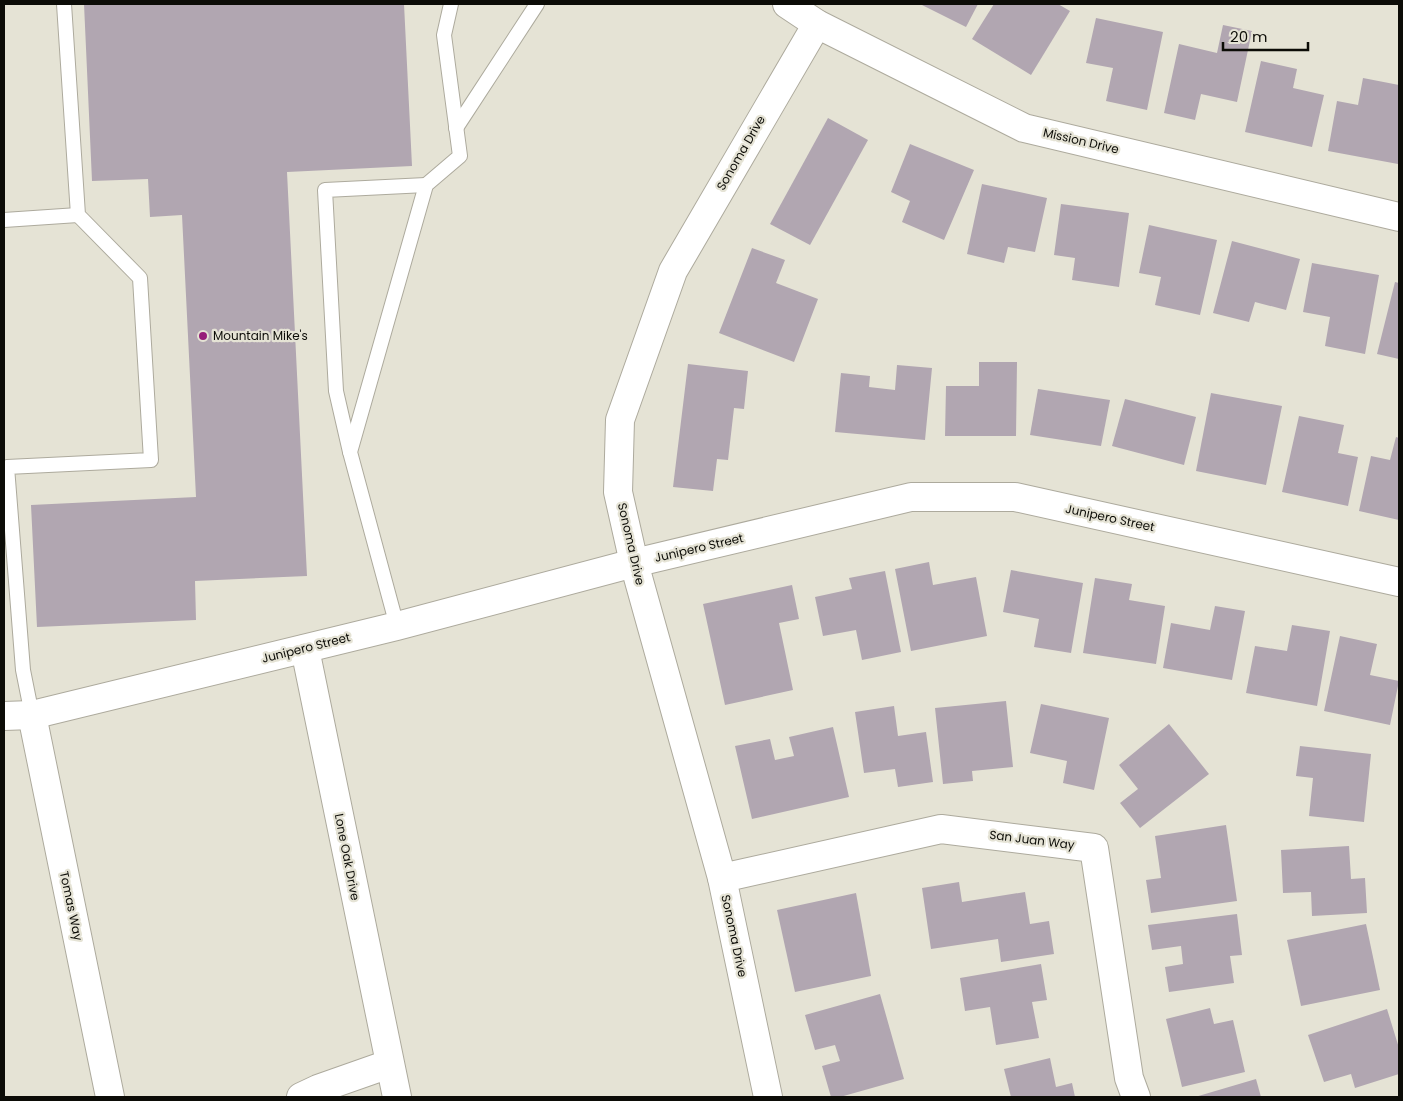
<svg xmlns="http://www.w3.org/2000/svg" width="1403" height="1101" viewBox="0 0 1403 1101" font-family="Poppins,sans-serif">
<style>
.building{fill:#b1a6b1}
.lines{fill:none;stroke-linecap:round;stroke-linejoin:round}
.lane-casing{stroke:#adaa9d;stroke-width:16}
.street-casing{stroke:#adaa9d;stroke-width:30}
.lane{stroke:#fff;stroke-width:14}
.street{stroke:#fff;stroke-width:28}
.poi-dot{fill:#961e79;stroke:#e5e3d5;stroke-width:2}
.labels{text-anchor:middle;stroke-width:4.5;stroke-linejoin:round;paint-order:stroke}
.street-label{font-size:12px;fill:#0c0c07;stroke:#e5e3d5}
.poi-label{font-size:12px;fill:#0c0c07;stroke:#e5e3d5;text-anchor:start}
</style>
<rect width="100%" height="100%" fill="#e5e3d5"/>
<g class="building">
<polygon points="84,4 404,4 412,166 287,172 307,576 195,581 196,620 37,627 31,505 196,497 182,215 150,217 148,179 92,181"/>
<polygon points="920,4 978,4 966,27"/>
<polygon points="994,4 1058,4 1070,11 1031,75 972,39"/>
<polygon points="1096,18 1163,32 1147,110 1106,101 1113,68 1086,63"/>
<polygon points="1223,25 1252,31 1237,102 1201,94 1195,120 1164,113 1179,44 1217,53"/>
<polygon points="1261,61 1297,69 1293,88 1324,95 1312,147 1245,132"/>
<polygon points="1363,78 1399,85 1399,156 1398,164 1328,151 1337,101 1358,105"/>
<polygon points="828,118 868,140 810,245 770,224"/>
<polygon points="910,144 974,170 944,240 902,222 910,201 891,192"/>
<polygon points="982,184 1047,198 1035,252 1008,247 1004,263 967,254"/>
<polygon points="1061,204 1129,213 1119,287 1072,280 1075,258 1054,255"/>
<polygon points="1149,225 1217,240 1200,315 1155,305 1161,277 1139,273"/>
<polygon points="1232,241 1300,259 1286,310 1255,302 1249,322 1213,313"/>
<polygon points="752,248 785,260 776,283 818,299 794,362 719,333"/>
<polygon points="1312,263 1379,275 1365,354 1325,346 1330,317 1303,312"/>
<polygon points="1395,282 1399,283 1399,359 1377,354"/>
<polygon points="979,362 1017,362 1016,436 945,436 946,386 979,386"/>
<polygon points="688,364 748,371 744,409 734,408 728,460 717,459 713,491 673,487"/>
<polygon points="897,365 932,368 925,440 835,432 841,373 870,376 869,387 895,390"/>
<polygon points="1038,389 1110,400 1101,446 1030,435"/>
<polygon points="1211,393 1282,406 1266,485 1196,471"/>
<polygon points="1125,399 1196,417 1184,465 1112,446"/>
<polygon points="1299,416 1344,425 1338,453 1358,457 1348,506 1282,492"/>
<polygon points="1396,437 1399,438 1399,520 1359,511 1371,456 1390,460"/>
<polygon points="929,562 933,585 976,577 987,636 911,651 895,569"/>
<polygon points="1011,570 1083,583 1071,653 1034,647 1039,619 1003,612"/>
<polygon points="885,571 901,652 862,660 856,630 823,636 815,597 852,589 849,578"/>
<polygon points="1095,578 1132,584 1129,600 1165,606 1156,664 1083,653"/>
<polygon points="792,585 799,619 779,623 793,690 725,705 703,604"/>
<polygon points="1215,606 1245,611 1232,680 1163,668 1171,623 1210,630"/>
<polygon points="1292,625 1330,631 1317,706 1246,693 1255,646 1287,651"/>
<polygon points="1340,636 1377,644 1370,675 1399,681 1390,725 1324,711"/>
<polygon points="1006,701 1013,767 972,771 973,781 943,784 935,708"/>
<polygon points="1041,704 1109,718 1094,790 1063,783 1067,761 1030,753"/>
<polygon points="894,706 898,736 926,732 933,782 898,787 895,769 864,773 855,712"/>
<polygon points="1169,724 1209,774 1140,828 1120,803 1138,789 1119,765"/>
<polygon points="833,727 849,797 752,819 735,746 770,739 775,760 794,756 789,737"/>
<polygon points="1300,746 1371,754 1364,822 1309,816 1313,778 1296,776"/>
<polygon points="1226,825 1237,901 1151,913 1146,880 1161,878 1155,836"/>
<polygon points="1349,846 1351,879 1365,878 1367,913 1312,916 1311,892 1283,893 1281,850"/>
<polygon points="959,882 962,902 1025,892 1030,924 1049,921 1054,954 1001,962 998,939 931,949 922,888"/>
<polygon points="856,893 871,976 795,992 777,910"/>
<polygon points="1237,914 1242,955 1230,956 1234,983 1169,992 1165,967 1183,964 1181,946 1152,950 1148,925"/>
<polygon points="1366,924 1380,990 1301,1006 1287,940"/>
<polygon points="1041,964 1047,1000 1032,1002 1039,1038 996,1045 990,1007 965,1011 960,978"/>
<polygon points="880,994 904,1079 840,1097 831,1097 822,1066 840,1061 835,1045 815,1050 805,1015"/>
<polygon points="1210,1008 1214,1024 1233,1020 1245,1072 1182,1087 1166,1019"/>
<polygon points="1387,1009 1399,1048 1399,1074 1355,1088 1351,1074 1324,1082 1308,1035"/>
<polygon points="1050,1058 1056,1087 1072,1083 1075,1097 1011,1097 1004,1069"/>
<polygon points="1256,1079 1261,1097 1195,1097"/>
</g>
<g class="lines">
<g class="lane-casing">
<g id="lane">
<polyline points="456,128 537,4"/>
<polyline points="4,220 78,215"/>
<polyline points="350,452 336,391 325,190 426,185"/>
<polyline points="397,626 350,452 426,185 460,156 444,35 451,4"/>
<polyline points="32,715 23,670 7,467 151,460 140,278 78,215 64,4"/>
</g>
</g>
<g class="street-casing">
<g id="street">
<polyline points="787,4 817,24 1024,128 1399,217"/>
<polyline points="305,649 397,1097"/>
<polyline points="32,715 110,1097"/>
<polyline points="4,716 32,715 397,626 634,563 911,497 1015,497 1399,582"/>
<polyline points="722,878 941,829 1094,848 1129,1078 1136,1097"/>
<polyline points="301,1097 318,1089 389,1064"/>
<polyline points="768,1097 722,878 634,563 618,492 620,420 673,271 817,24"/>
</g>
</g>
<use href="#lane" class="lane"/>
<use href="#street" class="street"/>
</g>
<circle class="poi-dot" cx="203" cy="336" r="5"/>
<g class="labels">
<g class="street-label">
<text transform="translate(1081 141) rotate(13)" y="4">Mission Drive</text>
<text transform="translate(741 153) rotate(-60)" y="4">Sonoma Drive</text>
<text transform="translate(1110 518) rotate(12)" y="4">Junipero Street</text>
<text transform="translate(631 544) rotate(77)" y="4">Sonoma Drive</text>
<text transform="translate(699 548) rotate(-13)" y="4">Junipero Street</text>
<text transform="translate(306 648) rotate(-14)" y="4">Junipero Street</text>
<text transform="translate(1032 840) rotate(7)" y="4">San Juan Way</text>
<text transform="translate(347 857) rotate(79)" y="4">Lone Oak Drive</text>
<text transform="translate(71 906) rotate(78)" y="4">Tomas Way</text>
<text transform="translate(734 936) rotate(78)" y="4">Sonoma Drive</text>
</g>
<g class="poi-label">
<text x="213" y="340">Mountain Mike's</text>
</g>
</g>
<rect width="1403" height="1101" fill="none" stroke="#0c0c07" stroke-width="10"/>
<path d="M1223 42v8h85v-8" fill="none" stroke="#0c0c07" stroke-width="2.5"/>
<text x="1230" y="42" font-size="15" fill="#0c0c07" stroke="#e5e3d5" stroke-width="4" paint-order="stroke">20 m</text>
</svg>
